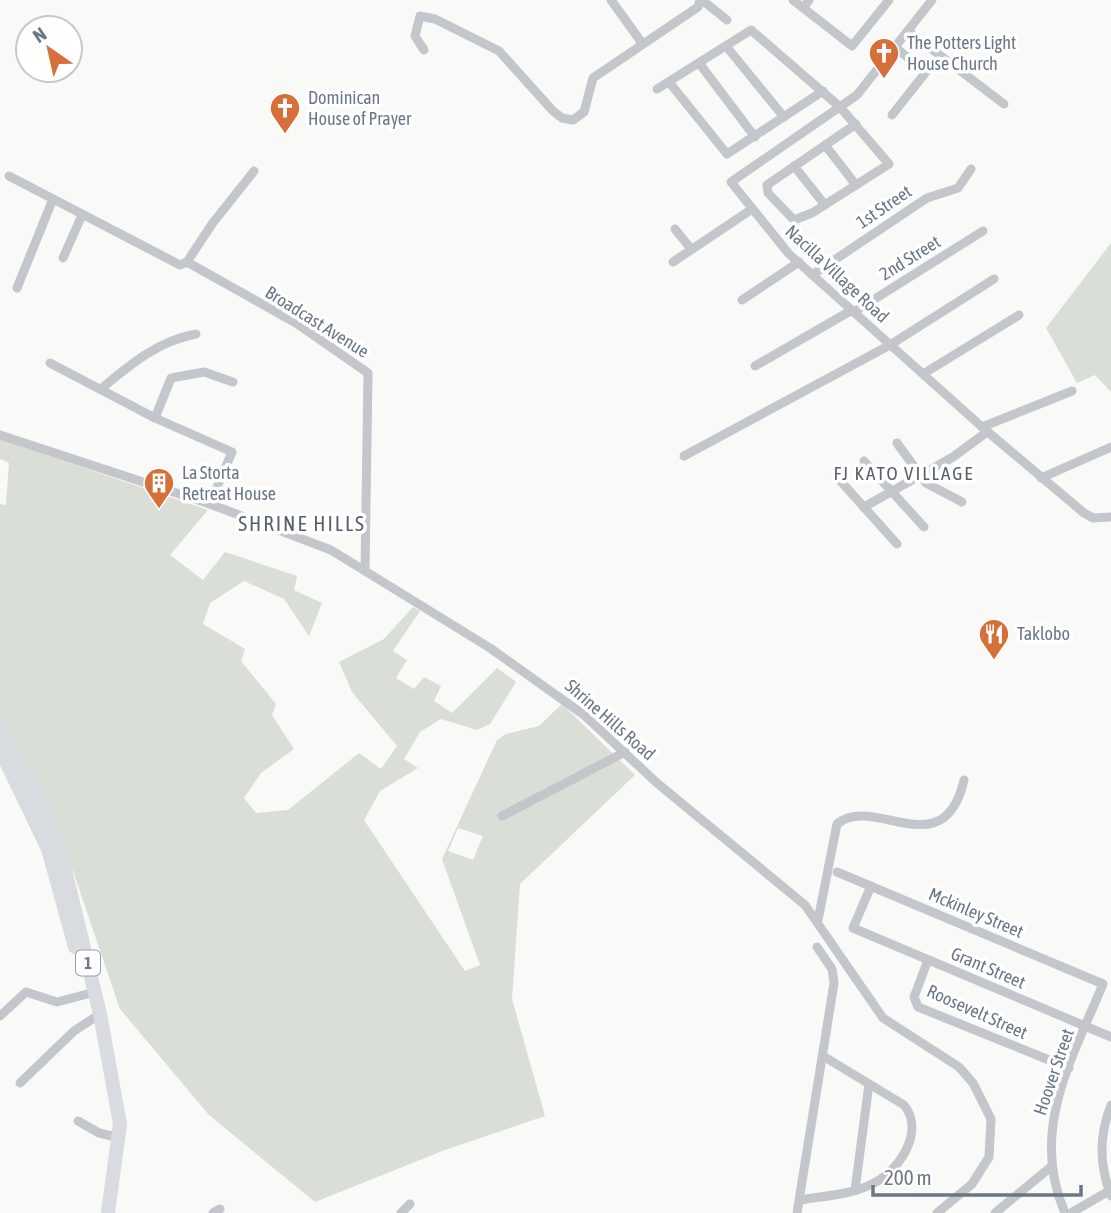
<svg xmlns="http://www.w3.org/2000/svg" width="1111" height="1213" viewBox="0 0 1111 1213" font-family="'Asap Condensed',sans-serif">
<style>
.green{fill:#d9ded7;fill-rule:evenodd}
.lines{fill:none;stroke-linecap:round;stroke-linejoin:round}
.minor{stroke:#c3c6ca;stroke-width:9}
.highway{stroke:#d8dbdf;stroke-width:14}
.labels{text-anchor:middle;stroke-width:7;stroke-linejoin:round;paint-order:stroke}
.shield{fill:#fff;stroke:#97a0aa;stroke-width:2}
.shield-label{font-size:16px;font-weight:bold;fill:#6b7786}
.poi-label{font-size:18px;fill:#6b7786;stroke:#fff;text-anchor:start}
.street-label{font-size:18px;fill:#6b7786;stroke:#fff}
.neighbourhood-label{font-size:19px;letter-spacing:2px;fill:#58616b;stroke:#fff}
.quarter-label{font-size:21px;letter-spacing:2px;fill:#58616b;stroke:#fff}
</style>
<rect width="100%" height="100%" fill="#f9f9f7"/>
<g class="green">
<polygon points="1111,243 1111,392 1095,375 1077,383 1046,328"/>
<path d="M0,439L208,510L170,555L203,580L225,552L297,576L294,590L322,603L309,636L284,599L244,581L210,603L203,624L245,649L241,661L276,704L272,715L294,749L261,773L244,798L256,813L288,810L359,753L381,769L397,746L352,692L339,662L384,639L413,607L420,611L393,651L407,660L396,678L414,689L424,677L441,686L434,701L452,713L497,668L516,682L490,724L477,730L441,719L420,732L404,759L418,768L380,791L364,820L465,971L480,965L442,859L497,740L506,734L539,726L562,704L635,775L520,884L512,999L545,1116L445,1150L315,1202L209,1115L120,1009L61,836L0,730V504L6,505L9,463L0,459ZM458,828L483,836L473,860L448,851Z"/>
</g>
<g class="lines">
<g class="minor">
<polyline points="611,0 642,43"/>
<polyline points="702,0 727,20"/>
<polyline points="793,0 852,46 889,0"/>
<polyline points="932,0 857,95 731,182 789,254 982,427 1084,513 1093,518 1111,517"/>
<polyline points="803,8 809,0"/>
<polyline points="908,31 1004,104"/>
<polyline points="726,46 784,117"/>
<polyline points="424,50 415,36 420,16 435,19 499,51 553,111 562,118 573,120 584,112 593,78 698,7 700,0"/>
<polyline points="699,63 755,137"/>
<polyline points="669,82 727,154 823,91"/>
<polyline points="657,89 751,30 840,107 889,164 812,213 794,220 768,193 767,185 856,124"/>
<polyline points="892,115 926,72 896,48"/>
<polyline points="825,145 856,185"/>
<polyline points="794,166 825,205"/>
<polyline points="9,176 180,265 187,262 212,224 254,171"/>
<polyline points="675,229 691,249"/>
<polyline points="63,258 82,215"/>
<polyline points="187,262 296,323 368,373 365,571"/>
<polyline points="673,262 752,209"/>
<polyline points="812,275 927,198 958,188 971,169"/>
<polyline points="17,288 53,199"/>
<polyline points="742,300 799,262"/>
<polyline points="854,312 983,231"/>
<polyline points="50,363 155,418 232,452 210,504"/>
<polyline points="755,366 852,310"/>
<polyline points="923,374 1019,315"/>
<path d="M102,388C131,364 158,341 196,334"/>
<polyline points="155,418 171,378 204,372 233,382"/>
<polyline points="982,427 1072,391"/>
<polyline points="0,435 210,504 331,550 490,648 584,715 657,783 805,905 883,1018 959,1067 973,1083 991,1119 989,1157 972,1184 937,1213"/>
<polyline points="897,443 926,483 962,502"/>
<polyline points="684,456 890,345 994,279"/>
<polyline points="864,461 924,527"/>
<polyline points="836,476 897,544"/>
<polyline points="1041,478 1111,447"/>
<polyline points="864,507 953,457 987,432"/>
<polyline points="502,816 625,752"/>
<path d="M837,872L1103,984C1072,1059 1029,1131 1065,1213"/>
<polyline points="871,886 853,928 1111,1037"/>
<path d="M818,920L837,824C873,793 944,868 964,780"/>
<polyline points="928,960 914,997 918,1007 1069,1068"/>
<polyline points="0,1016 26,992 57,1002 95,992"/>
<polyline points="20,1083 74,1031 100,1014"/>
<path d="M1111,1105C1099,1136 1099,1164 1111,1196"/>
<polyline points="78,1121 99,1133 112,1136"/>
<polyline points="855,1190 869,1084"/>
<path d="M800,1200C823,1196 849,1195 870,1185C898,1173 926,1132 904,1105L823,1056"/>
<polyline points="213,1213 220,1209"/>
<polyline points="401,1213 410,1204"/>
<polyline points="797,1213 834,983 832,969 817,947"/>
<polyline points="995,1213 1052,1166"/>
<polyline points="1071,1213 1109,1191"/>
</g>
<g class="highway">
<polyline points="0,726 39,798 59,845 100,1014 120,1124 108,1213"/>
<polyline points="0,749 48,849 75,947"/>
</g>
</g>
<defs>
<g id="church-pin" transform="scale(1.575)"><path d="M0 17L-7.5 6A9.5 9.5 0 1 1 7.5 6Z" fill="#d6703b" stroke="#fff"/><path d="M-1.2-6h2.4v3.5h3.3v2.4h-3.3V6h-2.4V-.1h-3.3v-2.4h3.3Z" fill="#fff"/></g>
<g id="building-pin" transform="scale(1.575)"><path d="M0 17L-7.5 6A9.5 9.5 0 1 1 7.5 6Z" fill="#d6703b" stroke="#fff"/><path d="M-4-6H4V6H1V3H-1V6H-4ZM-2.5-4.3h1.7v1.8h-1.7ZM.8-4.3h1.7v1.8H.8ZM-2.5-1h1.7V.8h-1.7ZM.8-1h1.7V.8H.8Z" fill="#fff"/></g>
<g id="restaurant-pin" transform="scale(1.575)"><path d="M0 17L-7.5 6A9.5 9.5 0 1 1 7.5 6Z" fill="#d6703b" stroke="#fff"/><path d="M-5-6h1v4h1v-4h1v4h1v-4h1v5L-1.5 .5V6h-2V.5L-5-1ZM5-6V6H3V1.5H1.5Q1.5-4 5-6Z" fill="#fff"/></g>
</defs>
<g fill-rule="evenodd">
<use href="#church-pin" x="884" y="53"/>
<use href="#church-pin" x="285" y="108"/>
<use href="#building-pin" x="159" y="483"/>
<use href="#restaurant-pin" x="994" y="634"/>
</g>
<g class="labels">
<rect class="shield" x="76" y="950.5" width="24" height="25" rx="5"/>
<g class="shield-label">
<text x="88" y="969">1</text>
</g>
<g class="poi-label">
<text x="907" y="49">The Potters Light<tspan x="907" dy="21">House Church</tspan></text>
<text x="308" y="104">Dominican<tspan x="308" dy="21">House of Prayer</tspan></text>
<text x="182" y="479">La Storta<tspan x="182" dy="21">Retreat House</tspan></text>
<text x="1017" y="640">Taklobo</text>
</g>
<g class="street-label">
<text transform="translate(884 207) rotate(-34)" y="6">1st Street</text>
<text transform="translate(910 258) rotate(-32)" y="6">2nd Street</text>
<text transform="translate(837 274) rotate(43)" y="6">Nacilla Village Road</text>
<text transform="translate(317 322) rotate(32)" y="6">Broadcast Avenue</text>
<text transform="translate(610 720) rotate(41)" y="6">Shrine Hills Road</text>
<text transform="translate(976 913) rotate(23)" y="6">Mckinley Street</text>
<text transform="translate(988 968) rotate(23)" y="6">Grant Street</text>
<text transform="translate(977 1012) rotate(24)" y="6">Roosevelt Street</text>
<text transform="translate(1054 1072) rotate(-71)" y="6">Hoover Street</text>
</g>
<g class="neighbourhood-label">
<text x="904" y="480">FJ KATO VILLAGE</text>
</g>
<g class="quarter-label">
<text x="302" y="531">SHRINE HILLS</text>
</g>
</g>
<g transform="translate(49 49) rotate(326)"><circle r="33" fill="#ffffff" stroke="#c4c9cf" stroke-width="2"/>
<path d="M0-5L12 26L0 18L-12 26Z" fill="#d6703b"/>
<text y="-10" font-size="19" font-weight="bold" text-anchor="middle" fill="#6b7786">N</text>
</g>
<path d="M873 1185v10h208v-10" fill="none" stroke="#6b7786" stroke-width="3.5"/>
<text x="884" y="1185" font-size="21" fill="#6b7786" stroke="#ffffff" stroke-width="5" paint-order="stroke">200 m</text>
</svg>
